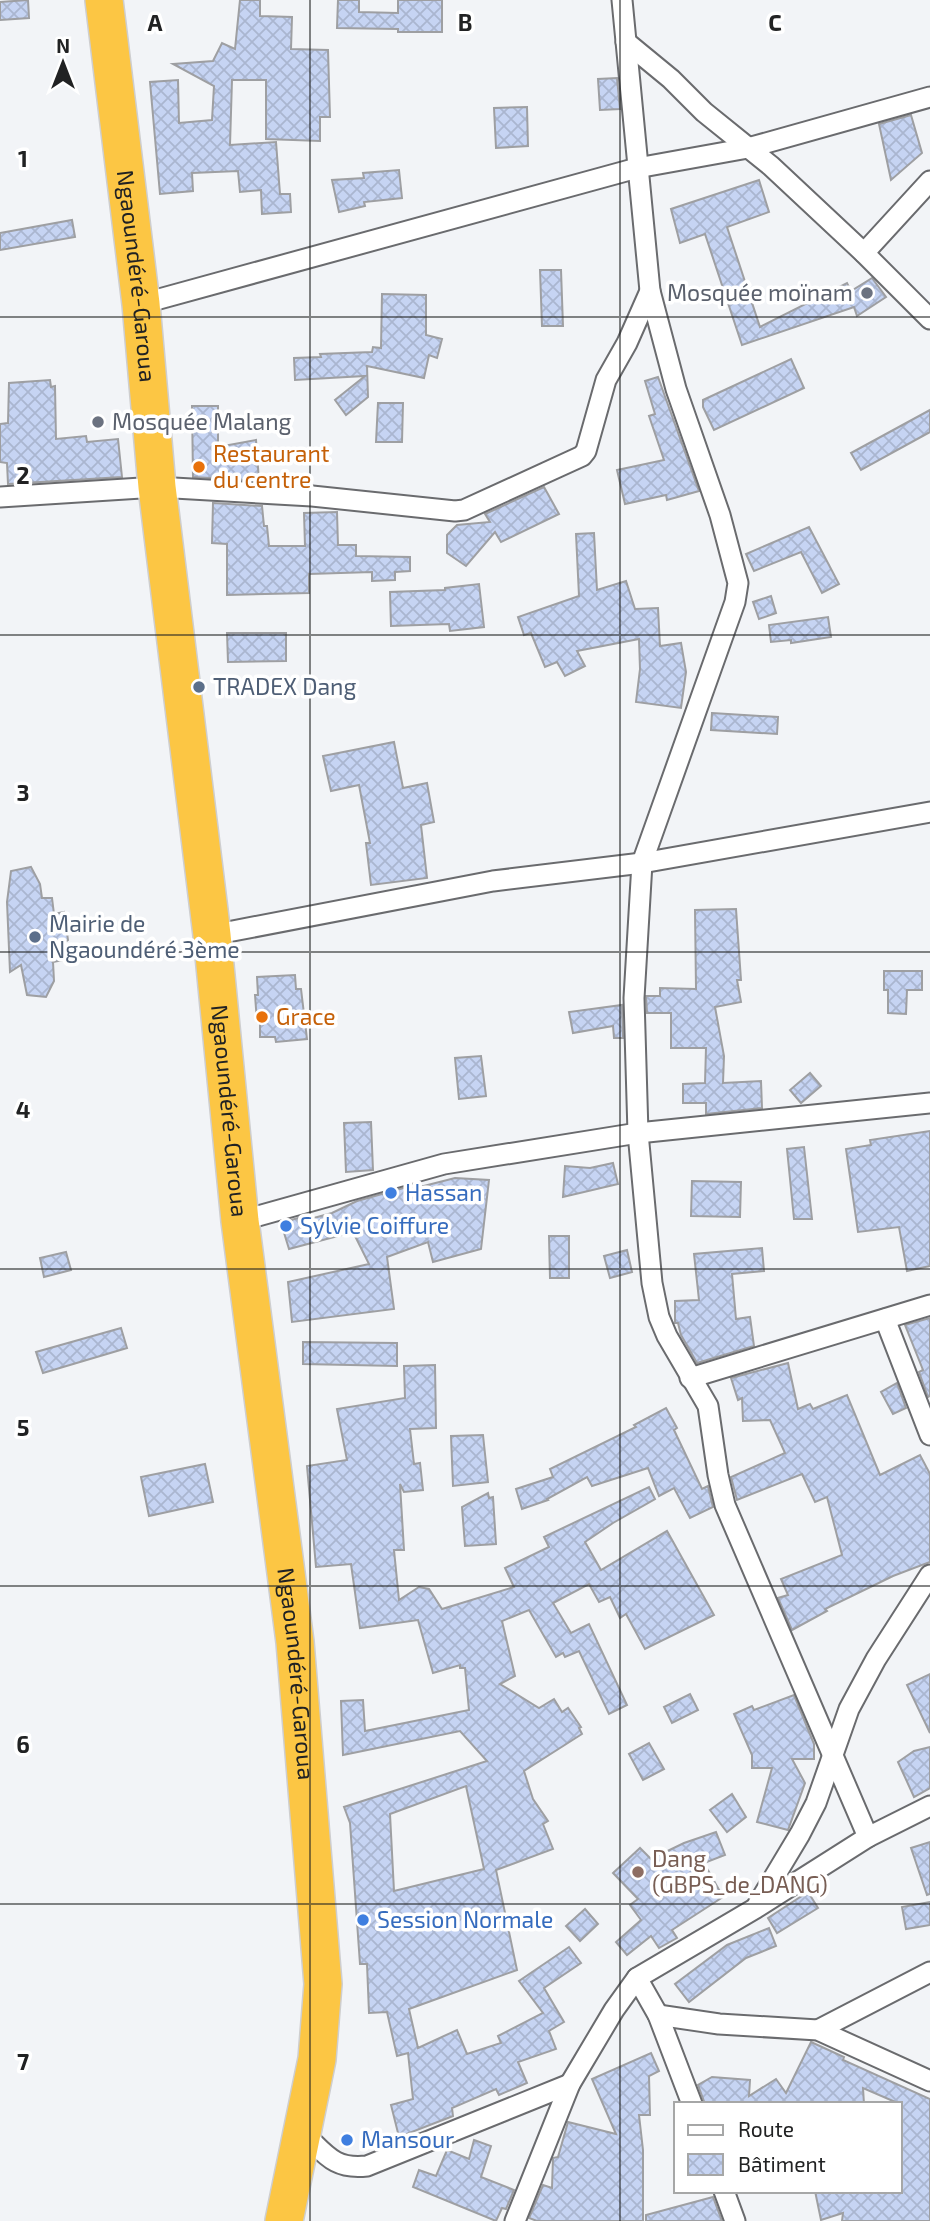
<svg xmlns="http://www.w3.org/2000/svg" width="930" height="2221" viewBox="0 0 930 2221" font-family="'Exo 2',sans-serif">
<style>
.building{fill:url(#building-cross-hatch);stroke:#9e9fa2;stroke-width:2;fill-rule:evenodd}
.lines{fill:none;stroke-linecap:round;stroke-linejoin:round}
.street-casing{stroke:#6a6b6e;stroke-width:23}
.highway-casing{stroke:#cececf;stroke-width:40}
.street{stroke:#fff;stroke-width:19}
.highway{stroke:#fcc644;stroke-width:37}
.grid{fill:none;stroke:#212223;stroke-width:2;stroke-opacity:0.55}
.worship-dot{fill:#6b7280;stroke:#fff;stroke-width:2.5}
.food-dot{fill:#e8710a;stroke:#fff;stroke-width:2.5}
.service-dot{fill:#5c6f8a;stroke:#fff;stroke-width:2.5}
.shop-dot{fill:#3f7fe0;stroke:#fff;stroke-width:2.5}
.education-dot{fill:#8d6e63;stroke:#fff;stroke-width:2.5}
.labels{text-anchor:middle;stroke-width:7;stroke-linejoin:round;paint-order:stroke}
.street-label{font-size:23px;fill:#212223;stroke:#fff}
.worship-label{font-size:23px;fill:#5b616d;stroke:#fff;text-anchor:end}
.food-label{font-size:23px;fill:#c56008;stroke:#fff;text-anchor:start}
.service-label{font-size:23px;fill:#4e5e75;stroke:#fff;text-anchor:start}
.shop-label{font-size:23px;fill:#366cbe;stroke:#fff;text-anchor:start}
.education-label{font-size:23px;fill:#785e54;stroke:#fff;text-anchor:start}
.grid-label{font-size:23px;text-anchor:middle;font-weight:bold;fill:#212223;stroke:#fff;stroke-width:7;stroke-linejoin:round;paint-order:stroke}
</style>
<defs>
<pattern id="building-cross-hatch" width="8" height="8" patternUnits="userSpaceOnUse" patternTransform="scale(1.75)"><rect width="8" height="8" fill="#c6d4f3"/><path d="M0 0l8 8M0 8l8-8" fill="none" stroke="#aab6d0"/></pattern>
</defs>
<rect width="100%" height="100%" fill="#f2f4f7"/>
<g class="building">
<polygon points="28,0 29,18 0,20 0,2"/>
<polygon points="240,0 260,0 260,16 292,17 291,49 328,50 330,117 320,117 320,141 266,139 266,80 232,80 230,145 276,142 280,194 290,194 291,212 262,214 261,190 240,192 238,171 192,173 193,191 160,194 150,82 178,80 179,123 212,120 214,86 173,64 213,61 222,43 235,49"/>
<polygon points="338,0 359,0 359,12 398,13 398,0 442,0 442,32 398,32 398,29 337,28"/>
<polygon points="617,78 620,109 600,110 598,79"/>
<polygon points="527,107 528,146 496,148 494,108"/>
<polygon points="911,115 922,153 891,180 879,124"/>
<polygon points="399,170 402,198 364,202 365,206 339,212 332,180 364,178 363,173"/>
<polygon points="759,180 769,212 727,227 760,327 847,283 851,291 872,278 886,297 857,316 854,307 742,345 705,234 680,243 671,209"/>
<polygon points="72,220 75,237 0,250 0,233"/>
<polygon points="540,270 561,270 563,326 542,326"/>
<polygon points="382,294 426,295 426,335 442,339 437,358 429,355 424,378 367,366 368,397 346,415 335,400 365,376 295,380 294,358 321,357 320,354 372,352 373,347 381,348"/>
<polygon points="791,359 804,388 714,430 703,407 703,400"/>
<polygon points="658,377 699,491 667,500 666,495 625,504 617,470 664,460 649,416 655,414 645,381"/>
<polygon points="50,380 51,387 55,386 56,439 86,436 87,442 118,439 122,477 8,484 7,463 0,462 0,424 8,423 9,383"/>
<polygon points="378,403 403,403 402,442 376,442"/>
<polygon points="192,406 218,406 218,447 256,440 259,481 193,477"/>
<polygon points="930,410 930,432 861,470 851,453"/>
<polygon points="544,487 559,514 501,542 495,532 466,566 447,553 447,535 457,525 490,522 485,514"/>
<polygon points="213,503 262,506 264,526 267,526 269,546 305,546 304,513 337,512 338,545 356,545 356,556 410,557 410,571 395,572 395,580 372,581 372,572 309,574 309,593 227,595 227,544 212,543"/>
<polygon points="809,527 839,584 822,593 801,552 754,571 746,554"/>
<polygon points="594,533 597,590 626,581 635,609 658,608 660,646 681,643 686,672 681,708 636,702 640,669 639,639 577,651 585,666 565,676 557,662 545,667 531,633 524,635 518,617 579,596 576,534"/>
<polygon points="479,584 484,627 450,631 449,624 391,626 390,592 445,590 445,588"/>
<polygon points="771,596 776,613 759,619 753,602"/>
<polygon points="828,617 831,637 791,643 791,640 771,642 769,625"/>
<polygon points="227,633 286,633 286,661 228,662"/>
<polygon points="712,713 778,717 777,734 711,730"/>
<polygon points="394,742 403,788 427,783 434,822 421,825 427,878 371,885 366,843 370,843 359,785 331,791 323,756"/>
<polygon points="31,867 40,884 42,898 52,898 54,914 64,912 68,940 56,948 63,960 53,962 54,981 46,997 27,995 21,965 10,972 7,902 11,871"/>
<polygon points="736,909 741,980 737,980 741,1002 715,1007 724,1056 723,1083 761,1081 762,1108 706,1114 706,1103 683,1103 683,1084 705,1083 706,1048 671,1048 671,1013 647,1013 646,996 660,996 660,988 696,989 695,910"/>
<polygon points="884,971 922,971 922,990 907,990 906,1014 888,1013 888,990 884,990"/>
<polygon points="295,975 296,989 301,989 307,1039 276,1042 275,1037 260,1037 260,1022 257,1022 255,995 258,995 257,977"/>
<polygon points="622,1005 623,1038 614,1038 613,1026 573,1033 569,1012"/>
<polygon points="481,1056 486,1096 459,1099 455,1058"/>
<polygon points="810,1073 821,1086 801,1103 790,1090"/>
<polygon points="371,1122 373,1170 346,1172 344,1123"/>
<polygon points="930,1131 930,1266 907,1271 899,1227 858,1232 846,1149 871,1145 870,1140"/>
<polygon points="804,1147 812,1219 794,1219 787,1149"/>
<polygon points="613,1163 618,1184 563,1197 565,1166 590,1168"/>
<polygon points="455,1178 489,1180 481,1249 433,1262 428,1242 387,1257 394,1309 292,1322 288,1282 369,1264 353,1232 289,1249 281,1223 298,1218 299,1222 332,1213 357,1201 407,1187 408,1190"/>
<polygon points="692,1181 741,1182 740,1217 691,1216"/>
<polygon points="549,1236 569,1236 569,1278 550,1278"/>
<polygon points="762,1248 764,1271 732,1274 736,1319 750,1317 754,1346 697,1363 681,1335 678,1323 675,1323 675,1301 699,1300 694,1254"/>
<polygon points="627,1250 632,1272 610,1278 604,1256"/>
<polygon points="66,1252 71,1270 44,1277 40,1258"/>
<polygon points="930,1318 930,1396 928,1397 919,1372 923,1370 905,1325"/>
<polygon points="121,1328 127,1348 43,1373 36,1352"/>
<polygon points="303,1342 397,1343 397,1366 303,1364"/>
<polygon points="788,1363 798,1409 810,1404 813,1409 847,1395 880,1475 920,1455 930,1474 930,1562 893,1576 825,1609 827,1611 792,1630 778,1598 788,1595 781,1579 842,1555 827,1497 815,1502 802,1474 737,1500 731,1477 785,1453 770,1420 743,1421 742,1398 738,1400 731,1378"/>
<path d="M435,1365L436,1428L410,1429L414,1464L420,1463L423,1490L404,1492L400,1484L404,1550H394L399,1600L419,1587L429,1589L442,1609L514,1587L505,1568L549,1547L544,1537L649,1487L655,1499L613,1523L585,1542L601,1570L667,1531L714,1615L645,1649L626,1614L620,1618L610,1597L599,1602L589,1584L553,1603L571,1633L589,1624L627,1705L609,1714L579,1651L565,1657L563,1653L556,1657L529,1610L502,1621L515,1676L500,1684L539,1708L554,1699L562,1712L568,1708L581,1727L579,1728L582,1734L524,1771L533,1799L548,1821L543,1824L553,1849L496,1870L517,1970L409,2009L418,2048L457,2030L467,2054L501,2043L498,2036L543,2013L519,1981L569,1947L581,1963L544,1988L564,2022L549,2031L556,2049L518,2062L527,2083L499,2095L496,2089L452,2108L453,2116L399,2137L391,2105L413,2099L408,2053L397,2056L387,2012L369,2013L367,1964H360L350,1823L344,1807L487,1761L460,1731L343,1755L341,1701L363,1700L365,1731L469,1710L465,1668H460V1665L433,1673L418,1620L360,1628L351,1564L316,1567L307,1466L347,1460L337,1409L405,1398L404,1366ZM466,1786L484,1869L394,1891L390,1814Z"/>
<polygon points="897,1383 906,1408 893,1414 881,1392"/>
<polygon points="666,1408 677,1428 674,1430 702,1489 708,1486 713,1507 690,1518 674,1488 659,1496 648,1468 592,1486 587,1477 547,1499 548,1500 522,1509 516,1489 553,1477 550,1469 636,1427 634,1425"/>
<polygon points="483,1435 488,1482 453,1486 451,1436"/>
<polygon points="205,1464 213,1502 149,1516 141,1477"/>
<polygon points="488,1493 489,1498 493,1497 496,1544 465,1546 462,1507"/>
<polygon points="930,1674 930,1733 907,1685"/>
<polygon points="690,1694 698,1710 672,1723 664,1707"/>
<polygon points="794,1695 814,1744 814,1759 792,1759 805,1783 788,1830 757,1822 772,1768 752,1768 752,1755 734,1714 752,1706 754,1710"/>
<polygon points="649,1743 664,1769 643,1780 629,1754"/>
<polygon points="930,1747 930,1788 914,1797 898,1762 914,1751"/>
<polygon points="732,1794 746,1817 727,1832 710,1810"/>
<polygon points="716,1832 725,1855 704,1863 723,1897 672,1930 677,1938 659,1948 651,1936 627,1955 616,1942 641,1920 630,1905 638,1899 613,1873 640,1848 651,1859 684,1843"/>
<polygon points="930,1842 930,1894 927,1895 911,1848"/>
<polygon points="808,1892 818,1908 777,1933 768,1918"/>
<polygon points="930,1902 930,1925 906,1929 902,1907"/>
<polygon points="585,1909 598,1924 580,1941 566,1926"/>
<polygon points="769,1928 776,1946 746,1958 689,2002 675,1984 727,1945"/>
<polygon points="811,2042 844,2057 843,2060 930,2099 930,2221 842,2221 843,2213 821,2220 815,2191 900,2191 900,2104 863,2088 864,2104 705,2104 698,2085 712,2077 750,2080 749,2096 776,2079 786,2093"/>
<polygon points="651,2053 659,2071 649,2076 650,2115 639,2115 643,2150 643,2221 537,2221 529,2218 543,2185 552,2188 553,2158 558,2157 568,2122 616,2134 592,2079"/>
<polygon points="474,2140 491,2146 481,2177 514,2190 506,2209 502,2208 496,2221 413,2187 419,2170 436,2176 447,2150 469,2159"/>
<polygon points="713,2197 722,2221 646,2221 646,2215"/>
</g>
<g class="lines">
<g class="street-casing">
<g id="street">
<polyline points="622,0 650,291 676,389 720,515 738,583 735,602 642,863 634,998 638,1133 652,1283 659,1317 667,1336 708,1406 718,1475 725,1505 868,1837"/>
<polyline points="626,42 671,79 704,112 771,166 864,253 930,319"/>
<polyline points="864,253 930,181"/>
<polyline points="141,304 637,168 748,148 930,97"/>
<polyline points="0,497 157,487 312,496 455,511 464,510 582,456 586,451 606,380 627,343 650,291"/>
<polyline points="212,935 493,881 642,863 930,812"/>
<polyline points="240,1221 444,1164 638,1133 930,1103"/>
<polyline points="885,1319 930,1435"/>
<polyline points="690,1378 930,1305"/>
<polyline points="758,1904 800,1834 816,1803 849,1709 876,1659 930,1575"/>
<polyline points="637,1978 658,2015 692,2104"/>
<polyline points="658,2015 719,2024 818,2030 930,2081"/>
<polyline points="818,2030 930,1972"/>
<path d="M302,2132C325,2153 333,2170 367,2166L570,2084"/>
<polyline points="724,2191 735,2221"/>
<polyline points="515,2221 570,2084 614,2010 637,1978 756,1908 868,1837 930,1806"/>
</g>
</g>
<g class="highway-casing">
<g id="highway">
<path id="s1" d="M104,0L141,304L157,487L212,935L240,1221L295,1642L323,1984L317,2059L284,2221"/>
</g>
</g>
<use href="#street" class="street"/>
<use href="#highway" class="highway"/>
</g>
<path class="grid" d="M310,0V2221M620,0V2221M0,317H930M0,635H930M0,952H930M0,1269H930M0,1586H930M0,1904H930"/>
<g class="worship-dot">
<circle cx="867" cy="293" r="7"/>
<circle cx="98" cy="422" r="7"/>
</g>
<g class="food-dot">
<circle cx="199" cy="467" r="7"/>
<circle cx="262" cy="1017" r="7"/>
</g>
<g class="service-dot">
<circle cx="199" cy="687" r="7"/>
<circle cx="35" cy="937" r="7"/>
</g>
<g class="shop-dot">
<circle cx="391" cy="1193" r="7"/>
<circle cx="286" cy="1226" r="7"/>
<circle cx="363" cy="1920" r="7"/>
<circle cx="347" cy="2140" r="7"/>
</g>
<circle class="education-dot" cx="638" cy="1872" r="7"/>
<g class="labels">
<g class="street-label">
<text dy="8" stroke="none"><textPath href="#s1" startOffset="278">Ngaoundéré-Garoua</textPath></text>
<text dy="8" stroke="none"><textPath href="#s1" startOffset="1118">Ngaoundéré-Garoua</textPath></text>
<text dy="8" stroke="none"><textPath href="#s1" startOffset="1685">Ngaoundéré-Garoua</textPath></text>
</g>
<g class="worship-label">
<text x="853" y="301">Mosquée moïnam</text>
<text x="112" y="430" text-anchor="start">Mosquée Malang</text>
</g>
<g class="food-label">
<text x="213" y="462">Restaurant<tspan x="213" dy="26">du centre</tspan></text>
<text x="276" y="1025">Grace</text>
</g>
<g class="service-label">
<text x="213" y="695">TRADEX Dang</text>
<text x="49" y="932">Mairie de<tspan x="49" dy="26">Ngaoundéré 3ème</tspan></text>
</g>
<g class="shop-label">
<text x="405" y="1201">Hassan</text>
<text x="300" y="1234">Sylvie Coiffure</text>
<text x="377" y="1928">Session Normale</text>
<text x="361" y="2148">Mansour</text>
</g>
<g class="education-label">
<text x="652" y="1867">Dang<tspan x="652" dy="26">(GBPS_de_DANG)</tspan></text>
</g>
</g>
<g class="grid-label">
<text x="155" y="31">A</text>
<text x="465" y="31">B</text>
<text x="775" y="31">C</text>
<text x="23" y="167">1</text>
<text x="23" y="484">2</text>
<text x="23" y="801">3</text>
<text x="23" y="1118">4</text>
<text x="23" y="1436">5</text>
<text x="23" y="1753">6</text>
<text x="23" y="2070">7</text>
</g>
<rect x="674" y="2102" width="228" height="91" fill="#ffffff" stroke="#a6a7a7" stroke-width="2"/>
<rect x="688" y="2125" width="35" height="10" fill="#ffffff" stroke="#a6a7a7" stroke-width="2"/>
<text x="738" y="2137" font-size="21" fill="#212223">Route</text>
<rect x="688" y="2154" width="35" height="21" fill="url(#building-cross-hatch)" stroke="#a6a7a7" stroke-width="2"/>
<text x="738" y="2172" font-size="21" fill="#212223">Bâtiment</text>
<g transform="translate(63 63)" stroke="#ffffff" stroke-width="5" paint-order="stroke">
<path d="M0-5L12 26L0 18L-12 26Z" fill="#212223"/>
<text y="-10" font-size="19" font-weight="bold" text-anchor="middle" fill="#212223">N</text>
</g>
</svg>
